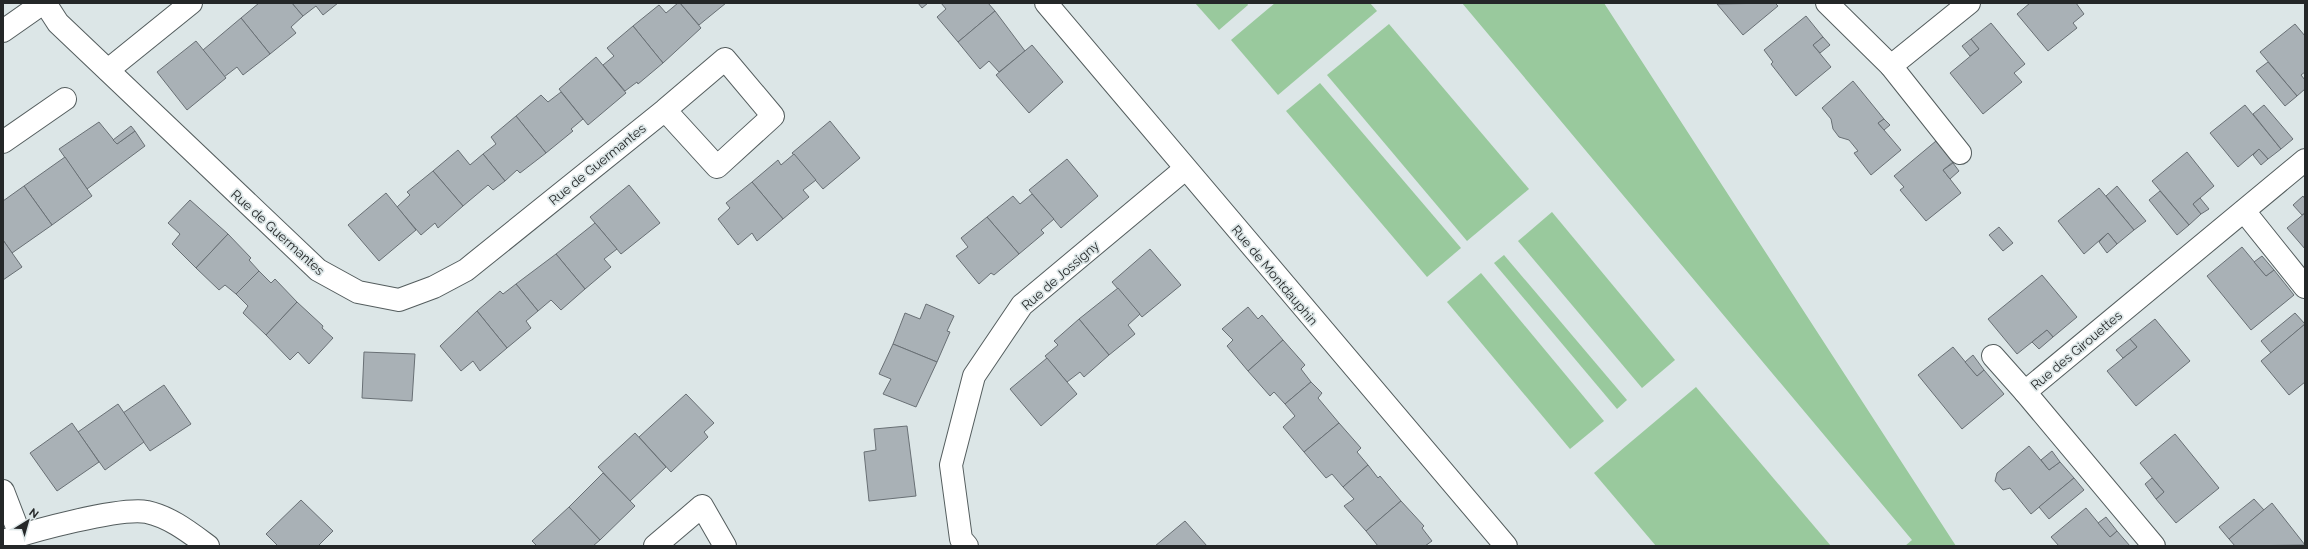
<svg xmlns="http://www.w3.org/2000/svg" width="2308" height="549" viewBox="0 0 2308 549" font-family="Raleway,sans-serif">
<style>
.green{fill:#99c99d}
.building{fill:#a9b1b6;stroke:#697075}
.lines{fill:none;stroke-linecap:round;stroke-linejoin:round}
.minor-casing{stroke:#545d5e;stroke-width:24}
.minor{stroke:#fff;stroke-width:22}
.labels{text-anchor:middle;stroke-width:3.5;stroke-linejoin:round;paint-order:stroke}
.street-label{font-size:13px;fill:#242728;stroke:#dce6e7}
</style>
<rect width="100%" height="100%" fill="#dce6e7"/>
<g class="green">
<polygon points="1195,3 1247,3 1248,5 1219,30"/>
<polygon points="1275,3 1370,3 1377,11 1278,95 1231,40"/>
<polygon points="1462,3 1604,3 1956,546 1905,546 1912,540"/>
<polygon points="1389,24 1529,189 1467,241 1327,75"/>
<polygon points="1320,83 1461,248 1427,277 1286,111"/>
<polygon points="1552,212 1675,360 1642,388 1518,241"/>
<polygon points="1504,255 1627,400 1617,409 1494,263"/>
<polygon points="1481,273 1604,421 1570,449 1447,302"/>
<polygon points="1696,387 1831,546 1656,546 1594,473"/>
</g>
<g class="building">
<polygon points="259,3 292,3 303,16 291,27 296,33 270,54 241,18"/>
<polygon points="292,3 338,3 323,15 316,6 303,16"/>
<polygon points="678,3 680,3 701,28 663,63 633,26 659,5 666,13"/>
<polygon points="680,3 726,3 699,25"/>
<polygon points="918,3 928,3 922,8"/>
<polygon points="941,3 988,3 995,11 958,42 937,17 946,9"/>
<polygon points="1775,3 1778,6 1743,35 1717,4"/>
<polygon points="2030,3 2076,3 2084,14 2073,23 2077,28 2048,51 2017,14"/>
<polygon points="995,11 1025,51 999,72 989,61 980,69 958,42"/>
<polygon points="1806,16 1823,37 1813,45 1831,67 1796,96 1771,64 1773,62 1764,50"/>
<polygon points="241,18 270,54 243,75 237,67 224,77 203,50"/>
<polygon points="1991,23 2025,64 2014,73 2022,82 1983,114 1950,73 1979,49 1971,39"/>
<polygon points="2295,24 2305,36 2305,72 2301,75 2305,80 2305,89 2297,96 2260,52"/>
<polygon points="633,26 663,63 638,84 637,82 625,91 603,65 614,56 607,48"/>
<polygon points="1823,37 1830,45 1820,53 1813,45"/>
<polygon points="1971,39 1979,49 1970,56 1962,46"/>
<polygon points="196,41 226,78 187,110 157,72"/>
<polygon points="1032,45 1063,82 1029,113 996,75"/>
<polygon points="596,57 626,93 588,125 559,89"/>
<polygon points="2268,62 2297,96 2285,106 2256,71"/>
<polygon points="1853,81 1884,119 1878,123 1901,150 1871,175 1854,153 1858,151 1849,140 1839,137 1833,129 1831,119 1822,108"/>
<polygon points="561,92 583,119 571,129 573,131 546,153 516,116 541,95 548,102"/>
<polygon points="2245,105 2281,149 2268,159 2259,149 2238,167 2210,133"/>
<polygon points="2264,105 2293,139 2281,149 2253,114"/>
<polygon points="516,116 546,153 520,173 517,170 505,181 483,154 496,144 491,137"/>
<polygon points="1884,119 1890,125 1884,130 1878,123"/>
<polygon points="830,121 860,158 823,189 792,153"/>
<polygon points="99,122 117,144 135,131 145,146 87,189 59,149"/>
<polygon points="131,126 135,131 117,144 113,140"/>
<polygon points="1936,141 1953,162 1943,170 1961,193 1926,221 1900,190 1904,187 1894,176"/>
<polygon points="2259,149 2268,159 2261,165 2253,155"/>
<polygon points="458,150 470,165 483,154 505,181 493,190 488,185 463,206 433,171"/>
<polygon points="2187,152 2214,186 2193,204 2201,214 2189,225 2152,181"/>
<polygon points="794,154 816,180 803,190 809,197 783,219 752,182 778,160 781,165"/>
<polygon points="65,157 92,196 52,225 24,186"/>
<polygon points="1067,159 1098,196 1061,228 1029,190"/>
<polygon points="1953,163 1959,171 1950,179 1943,170"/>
<polygon points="433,171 463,206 438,228 435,223 421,235 397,207 410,195 407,192"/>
<polygon points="752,182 783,219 757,241 752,233 738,245 718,219 730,208 726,203"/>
<polygon points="629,185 660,223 621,254 590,217"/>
<polygon points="24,186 52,225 12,253 3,240 3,201"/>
<polygon points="2117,186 2146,221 2134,230 2106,196"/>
<polygon points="2099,188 2134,230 2117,244 2108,233 2084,254 2058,221"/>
<polygon points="2160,191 2189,225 2177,235 2149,200"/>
<polygon points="386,193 416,230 379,261 348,225"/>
<polygon points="1032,194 1054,219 1041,230 1044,233 1019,254 987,217 1013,196 1020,204"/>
<polygon points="2303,196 2305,199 2305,213 2302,215 2293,205"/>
<polygon points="2200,198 2209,209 2201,214 2193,204"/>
<polygon points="190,200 228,234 196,268 172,244 180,234 168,223"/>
<polygon points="2305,213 2305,249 2287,228"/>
<polygon points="987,217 1019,254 994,275 991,273 979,284 956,256 968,247 961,238"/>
<polygon points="595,223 617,249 604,259 611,267 585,289 556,254"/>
<polygon points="1999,227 2013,243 2003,251 1989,235"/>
<polygon points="2108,233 2117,244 2107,253 2099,242"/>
<polygon points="228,234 251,258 249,260 259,271 236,294 225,285 219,290 196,268"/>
<polygon points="3,240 22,267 3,280"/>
<polygon points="2242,247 2266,276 2274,270 2294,295 2251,330 2207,276"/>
<polygon points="1150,249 1181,285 1142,317 1112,282"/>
<polygon points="556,254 585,289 561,310 551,300 538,311 516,284"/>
<polygon points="2262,256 2274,270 2266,276 2254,262"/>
<polygon points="259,271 271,283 275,279 297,302 266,335 243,313 248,306 236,294"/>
<polygon points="2042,275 2077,317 2053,337 2047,330 2017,354 1988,319"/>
<polygon points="516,284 538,311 526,321 531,328 507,348 477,311 500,291 503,294"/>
<polygon points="1118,288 1140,314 1128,325 1135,334 1109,355 1079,319"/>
<polygon points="297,302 323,326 322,328 333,338 309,364 298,352 290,360 266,335"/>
<polygon points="926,304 954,316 947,331 950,332 937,362 893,344 905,313 920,319"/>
<polygon points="1248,307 1258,319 1262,315 1283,340 1248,371 1227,346 1233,340 1222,329"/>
<polygon points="477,311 507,348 480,371 473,361 461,371 440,346"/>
<polygon points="2295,313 2305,324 2271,353 2261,341"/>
<polygon points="1079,319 1109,355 1084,377 1080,372 1067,382 1045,356 1058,345 1054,341"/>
<polygon points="2155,319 2190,361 2136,406 2107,371 2137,347 2130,339"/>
<polygon points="2305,324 2305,382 2289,395 2261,361"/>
<polygon points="2047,330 2053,337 2039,349 2032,342"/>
<polygon points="2130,339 2137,347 2123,358 2116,350"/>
<polygon points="1283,340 1305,365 1301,369 1311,382 1285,404 1274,392 1270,396 1248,371"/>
<polygon points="893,344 937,362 916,407 883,394 891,379 879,374"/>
<polygon points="1953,347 1977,376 1984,370 2004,394 1962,429 1918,375"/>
<polygon points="364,352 415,354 412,401 362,398"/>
<polygon points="1973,355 1984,370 1977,376 1965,362"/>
<polygon points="1047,358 1077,394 1041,426 1010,389"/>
<polygon points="1311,382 1322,393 1318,398 1339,423 1304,452 1283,427 1295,416 1285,404"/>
<polygon points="164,385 191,424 150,451 123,413"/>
<polygon points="686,394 714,423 704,432 708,437 671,472 639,437"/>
<polygon points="118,404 144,442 105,470 78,432"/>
<polygon points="72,423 99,462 57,491 30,453"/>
<polygon points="1339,423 1361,448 1357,452 1368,465 1343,487 1332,474 1326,478 1304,452"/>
<polygon points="907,426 916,496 869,501 864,452 876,450 874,429"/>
<polygon points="635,433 666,467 630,501 598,467"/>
<polygon points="2175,434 2219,488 2176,523 2156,499 2164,492 2140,463"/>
<polygon points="2029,446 2049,470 2060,462 2074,478 2031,514 2010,488 2003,490 1995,481 1997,473"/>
<polygon points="2052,451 2060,462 2049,470 2041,460"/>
<polygon points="1368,465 1378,478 1380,476 1401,501 1366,531 1344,506 1354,499 1343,487"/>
<polygon points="603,473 635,506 600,540 569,507"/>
<polygon points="2074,478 2084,490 2049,519 2039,507"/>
<polygon points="2152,478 2164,492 2156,499 2145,484"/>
<polygon points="2254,499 2264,510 2229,539 2219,527"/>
<polygon points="301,500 333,531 318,546 278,546 266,534"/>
<polygon points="1401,501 1424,526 1422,528 1432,541 1425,546 1378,546 1366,531"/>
<polygon points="2272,503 2305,545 2235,546 2229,539"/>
<polygon points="569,507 600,540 593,546 537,546 532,541"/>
<polygon points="2086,508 2110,537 2117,531 2130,546 2059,546 2051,537"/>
<polygon points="2106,517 2117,531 2110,537 2098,523"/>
<polygon points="1185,521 1207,546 1155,546"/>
</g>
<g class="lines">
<g class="minor-casing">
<g id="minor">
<polyline points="45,3 58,23 318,270 358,292 399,300 434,287 466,270 665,110 725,59 773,116 717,167 665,110"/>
<polyline points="1046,3 1506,546"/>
<polyline points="1827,3 1891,66 1969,3"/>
<polyline points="3,31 43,3"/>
<polyline points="1891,66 1960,153"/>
<polyline points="108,70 191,3"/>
<polyline points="3,142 65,99"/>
<polyline points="2244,211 2305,287"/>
<polyline points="1993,356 2025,392"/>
<polyline points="3,491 20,535"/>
<path d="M3,541C31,531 120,507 147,512C170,517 189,532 208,546"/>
<polyline points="655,546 702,506 725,546"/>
<polyline points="967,546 961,539 951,465 974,376 1022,305 1185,169"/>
<polyline points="2154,546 2025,392 2305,160"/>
</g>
</g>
<use href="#minor" class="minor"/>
</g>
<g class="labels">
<g class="street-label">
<text transform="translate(597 164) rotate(-39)" y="5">Rue de Guermantes</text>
<text transform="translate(278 232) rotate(42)" y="5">Rue de Guermantes</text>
<text transform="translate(1060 275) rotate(-41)" y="5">Rue de Jossigny</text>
<text transform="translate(1275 275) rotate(50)" y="5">Rue de Montdauphin</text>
<text transform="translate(2076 350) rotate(-40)" y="5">Rue des Girouettes</text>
</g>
</g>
<rect width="2308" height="549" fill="none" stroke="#242728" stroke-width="8"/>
<g transform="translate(28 521) rotate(37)" stroke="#dce6e7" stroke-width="3" paint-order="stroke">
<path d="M0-3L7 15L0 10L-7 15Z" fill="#242728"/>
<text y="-6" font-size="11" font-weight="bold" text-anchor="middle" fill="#242728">N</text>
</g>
</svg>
